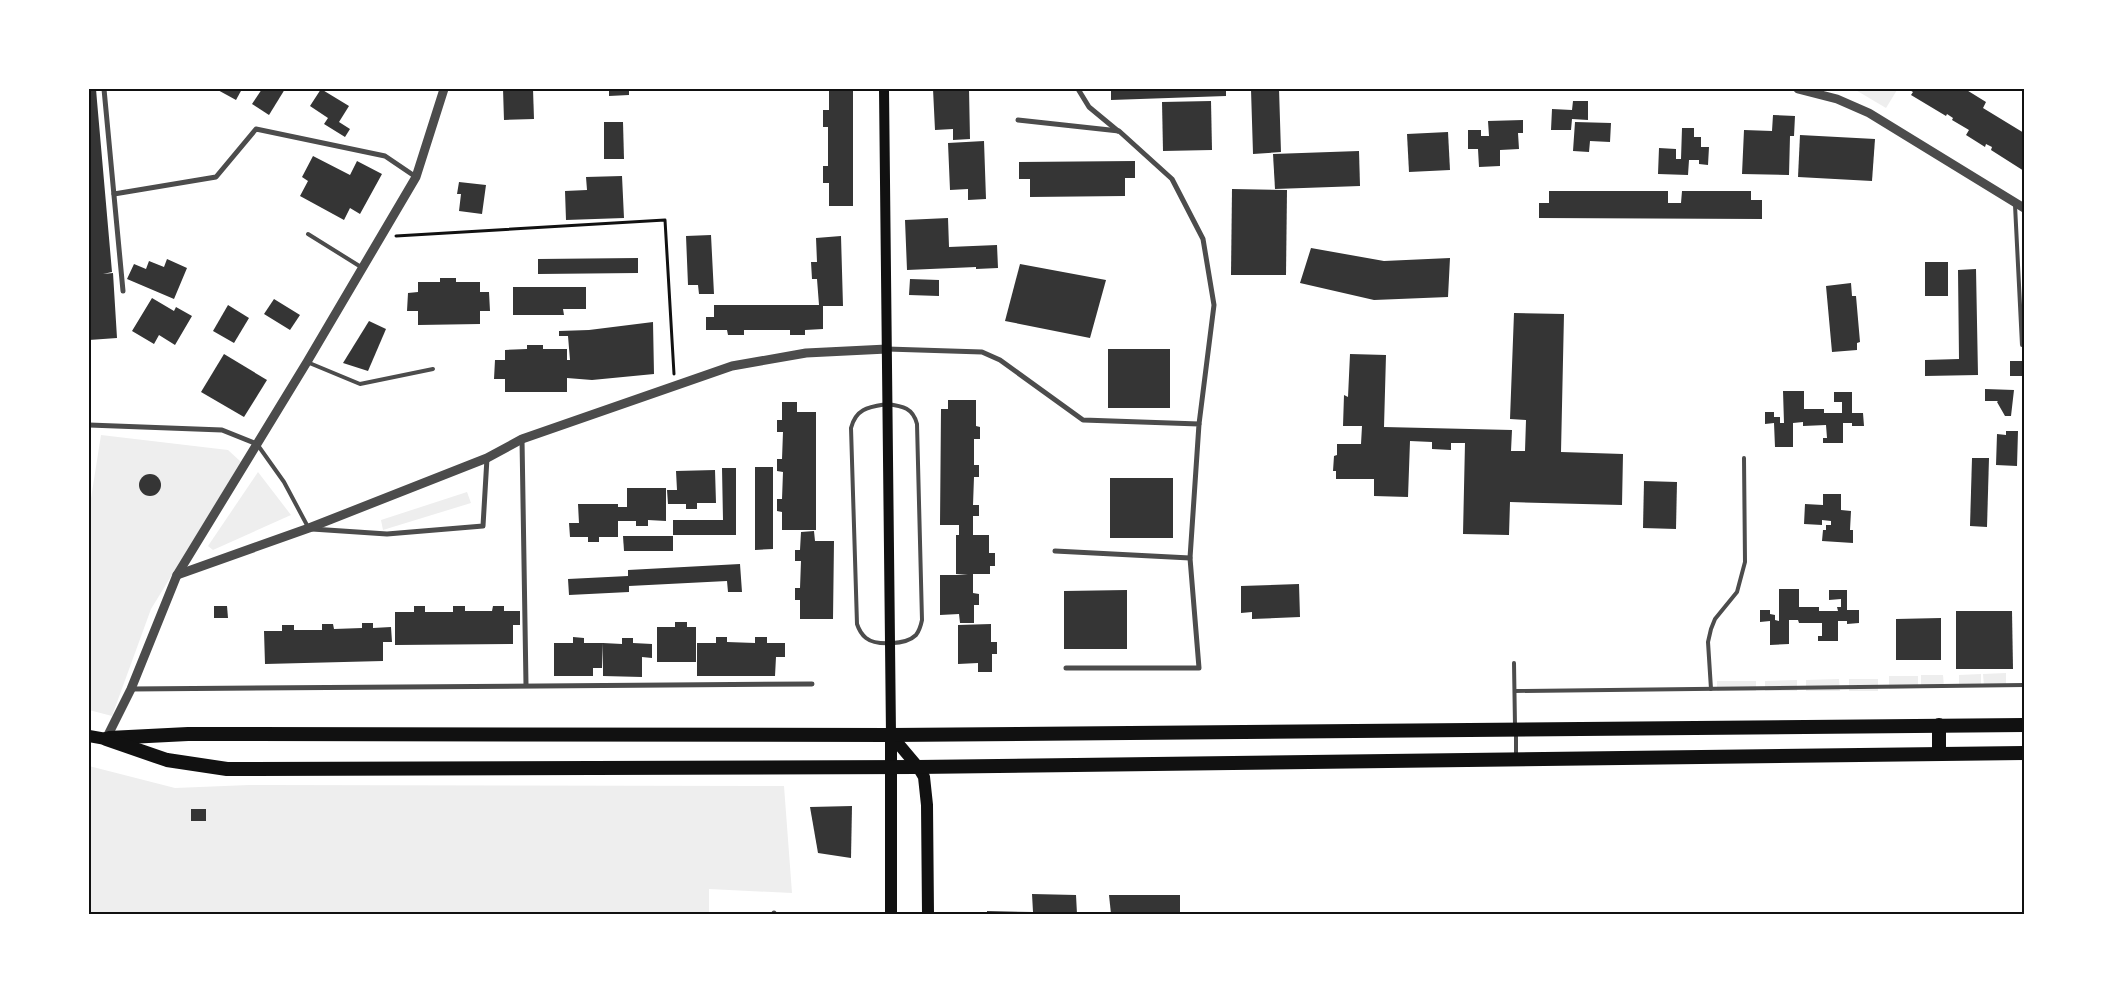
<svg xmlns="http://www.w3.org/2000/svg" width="2113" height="1003" viewBox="0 0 2113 1003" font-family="Lora,serif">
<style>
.green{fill:#eee}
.building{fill:#353535}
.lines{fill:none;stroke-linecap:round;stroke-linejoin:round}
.path{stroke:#111;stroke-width:3}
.service{stroke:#4c4c4c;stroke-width:4}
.minor{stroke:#4c4c4c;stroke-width:5}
.tertiary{stroke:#4c4c4c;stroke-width:9}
.secondary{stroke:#111;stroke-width:10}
.primary{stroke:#111;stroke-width:12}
.trunk{stroke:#111;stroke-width:14}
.neatline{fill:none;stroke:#111;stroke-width:2}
</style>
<rect width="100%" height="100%" fill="#fff"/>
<g class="green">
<polygon points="1854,89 1895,89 1897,90 1886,108"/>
<polygon points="101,435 228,450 241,462 151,609 112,716 89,710 89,511"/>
<polygon points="258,472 291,515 213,550 208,546"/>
<polygon points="467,492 471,503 383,530 381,520"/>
<polygon points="2006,673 2006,686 1984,686 1983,674"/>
<polygon points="1981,674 1981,687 1959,687 1959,675"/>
<polygon points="1921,675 1943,675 1944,687 1921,688"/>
<polygon points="1889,676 1918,676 1918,688 1889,689"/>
<polygon points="1839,679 1840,691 1806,691 1806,680"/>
<rect x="1849" y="679" width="29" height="12"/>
<polygon points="1797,680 1797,691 1765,691 1765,681"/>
<rect x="1717" y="681" width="39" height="10"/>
<polygon points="89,766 175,788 249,785 784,786 792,893 709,889 709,914 89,914"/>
</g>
<g class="building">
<polygon points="89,89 96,89 97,101 112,272 103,274 113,273 117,338 89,340"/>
<polygon points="216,89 242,89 236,100"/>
<polygon points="262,89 285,89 269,115 252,104"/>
<polygon points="321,89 349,106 339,122 350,129 345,137 324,124 328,118 310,106"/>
<polygon points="503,89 533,89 534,119 504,120"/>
<polygon points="609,89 629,89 629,95 609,96"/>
<polygon points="829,89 853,89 853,206 829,206 829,183 823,183 823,166 828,166 828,127 823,127 823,110 829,110"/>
<polygon points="933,89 969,89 970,139 953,140 953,129 935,130"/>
<polygon points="1111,89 1226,89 1226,96 1111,100"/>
<polygon points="1251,89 1279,89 1281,152 1253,154"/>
<polygon points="1908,89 1965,89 1986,102 1983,108 2024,133 2024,171 1991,150 1992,147 1986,144 1985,147 1966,135 1969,130 1952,120 1953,118 1947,114 1946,116 1911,95 1913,92"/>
<polygon points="1211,101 1212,150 1163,151 1162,102"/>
<polygon points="1573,101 1588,101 1588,120 1572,119 1571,130 1551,130 1552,109 1572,110"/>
<polygon points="1773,115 1795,116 1794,136 1790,136 1789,175 1742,174 1744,130 1772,131"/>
<polygon points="1523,120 1523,133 1518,133 1519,149 1500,150 1500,166 1479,167 1478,149 1468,149 1468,130 1481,130 1481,136 1489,136 1488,121"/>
<polygon points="604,122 623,122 624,159 604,159"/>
<polygon points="1575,122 1611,123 1610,142 1590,141 1589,152 1573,151"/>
<polygon points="1682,128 1694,128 1694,137 1701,137 1701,147 1709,147 1708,165 1699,164 1699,160 1689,160 1688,175 1658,174 1659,148 1676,149 1676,159 1681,159"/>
<polygon points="1448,132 1450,170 1409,172 1407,134"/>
<polygon points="1800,135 1875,139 1872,181 1798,177"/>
<polygon points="984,141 986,199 968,200 968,189 950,190 948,143"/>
<polygon points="1359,151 1360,186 1275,189 1273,154"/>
<polygon points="313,156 350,175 357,161 382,174 360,214 350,208 344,220 300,196 308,181 302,177"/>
<polygon points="1135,161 1135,178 1125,178 1125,196 1030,197 1030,179 1019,179 1019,162"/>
<polygon points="622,176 624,218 566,220 565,191 587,190 586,177"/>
<polygon points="459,182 486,185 482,214 459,211 461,194 457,194"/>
<polygon points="1232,189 1287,190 1286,275 1231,275"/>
<polygon points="1549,191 1668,191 1668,203 1681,203 1682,191 1751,191 1751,200 1762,200 1762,219 1539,218 1539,203 1549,203"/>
<polygon points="948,218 949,247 997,245 998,268 976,269 976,267 907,270 905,220"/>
<polygon points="711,235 714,294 699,294 698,285 688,285 686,236"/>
<polygon points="841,236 843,306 823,306 823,329 805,330 805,335 790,335 790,330 744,330 744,335 728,335 727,330 706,330 706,317 714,317 714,305 819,305 817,279 812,279 811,262 817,262 816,238"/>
<polygon points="1311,248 1384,261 1450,258 1448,297 1374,300 1300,283"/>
<polygon points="638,258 638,273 538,274 538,259"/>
<polygon points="167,259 187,268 174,299 127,279 134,264 146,269 149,261 164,267"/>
<rect x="1925" y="262" width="23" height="34"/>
<polygon points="1020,264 1106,280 1090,338 1005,321"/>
<polygon points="1976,269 1978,375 1925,376 1925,360 1959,359 1958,270"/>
<polygon points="440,278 456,278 456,282 480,282 480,292 489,292 490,311 480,311 480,324 418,325 418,311 407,311 408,293 418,292 418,282 440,282"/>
<polygon points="910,279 939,280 939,296 909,295"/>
<polygon points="1851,283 1852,296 1856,296 1860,342 1857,343 1857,350 1832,352 1826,286"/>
<polygon points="513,287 586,287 586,309 563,309 564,315 513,315"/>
<polygon points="152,298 174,311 176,307 192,316 175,345 159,335 154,344 132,331"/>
<polygon points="274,299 300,315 290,330 264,314"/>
<polygon points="228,305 249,318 234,343 213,331"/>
<polygon points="1514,313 1564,314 1561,452 1623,454 1622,505 1510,502 1509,535 1463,534 1465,443 1451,443 1451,450 1432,449 1432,442 1410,441 1408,497 1374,496 1374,479 1336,479 1336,471 1333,471 1334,456 1337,455 1337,444 1361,444 1362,426 1343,426 1344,395 1348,397 1350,354 1386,355 1384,427 1512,430 1511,451 1525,451 1526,420 1510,419"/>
<polygon points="369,321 386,329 368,371 343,363"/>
<polygon points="653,322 654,374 592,380 567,378 567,392 505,392 505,379 494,379 495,360 505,360 505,350 527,349 527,345 543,345 543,349 567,349 567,360 570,360 568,336 559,336 559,331 589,330"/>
<rect x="1108" y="349" width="62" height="59"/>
<polygon points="224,354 267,380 244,417 201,392"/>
<rect x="2010" y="361" width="14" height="15"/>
<polygon points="1985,389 2014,390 2011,416 2005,416 1997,402 1998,401 1985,401"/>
<polygon points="1783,391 1804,391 1804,409 1824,409 1824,413 1842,413 1842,402 1834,402 1834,392 1852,392 1852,413 1863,413 1864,426 1852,426 1852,423 1843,423 1843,443 1823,443 1823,438 1827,438 1826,425 1803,426 1803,422 1793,423 1793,447 1775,447 1774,423 1765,424 1765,412 1774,412 1774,417 1780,417 1780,423 1784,423"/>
<polygon points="948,400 976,400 976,426 980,427 980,439 974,439 974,465 979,465 979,477 974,477 973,505 979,505 979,516 973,516 973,535 989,535 989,553 995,553 995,566 990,566 990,574 973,574 973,593 979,594 979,605 974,605 974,623 960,623 959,614 940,615 940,575 968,575 956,574 956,535 959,535 959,525 940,525 941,409 948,409"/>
<polygon points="782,402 797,402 797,412 816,412 816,530 782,530 782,512 777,511 777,499 782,499 783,472 777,471 777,459 782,459 783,432 777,432 777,420 782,420"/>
<polygon points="2006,431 2018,431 2017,466 1996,465 1997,434 2006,435"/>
<polygon points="1972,458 1989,458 1987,527 1970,526"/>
<polygon points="755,467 773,467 773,549 755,550"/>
<polygon points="722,468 736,468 736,535 673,535 673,520 723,520"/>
<polygon points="715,470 716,503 697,503 697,509 686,509 686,504 668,504 667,490 677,490 676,471"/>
<circle cx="150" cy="485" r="11"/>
<rect x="1110" y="478" width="63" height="60"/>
<polygon points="1644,481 1677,482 1676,529 1643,528"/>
<polygon points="627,488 666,488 666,521 648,520 648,526 636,526 636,521 618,521 618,537 599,537 599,542 588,542 588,537 570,537 569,523 579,523 578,504 618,504 618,507 627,507"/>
<polygon points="1823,494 1841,494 1841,510 1851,511 1850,530 1853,530 1853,543 1822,541 1823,530 1826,530 1826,525 1831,525 1831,521 1822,520 1822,525 1804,524 1805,504 1823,505"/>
<polygon points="814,531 815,541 834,541 833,619 800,619 800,600 795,600 795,588 800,588 801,561 795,561 795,550 800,550 801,532"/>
<polygon points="623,536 673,536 673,551 624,551"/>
<polygon points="740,564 742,592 728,592 727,581 629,586 629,592 569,595 568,579 628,576 628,570"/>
<polygon points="1299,584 1300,617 1252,619 1252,612 1241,613 1241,586"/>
<polygon points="1779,589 1799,589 1799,607 1819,607 1819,611 1838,611 1837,607 1841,607 1841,599 1829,600 1829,590 1847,590 1847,610 1859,610 1859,623 1847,624 1847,621 1838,621 1838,641 1818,641 1818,636 1822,636 1822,623 1799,623 1798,620 1789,620 1789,644 1770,645 1770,621 1760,622 1760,610 1770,610 1770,614 1775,615 1775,620 1779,621"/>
<polygon points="1127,590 1127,649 1064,649 1064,591"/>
<polygon points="214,606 227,606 228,618 214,618"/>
<polygon points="414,606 425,606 425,612 453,612 453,606 465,606 465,611 492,611 493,606 504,606 504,611 520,611 520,625 513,625 513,644 395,645 395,612 414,612"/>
<polygon points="1956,611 2012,611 2013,669 1956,669"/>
<polygon points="1941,618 1941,660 1896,660 1896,619"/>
<polygon points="675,622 687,622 687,627 696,627 696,662 657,662 657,627 675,627"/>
<polygon points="362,623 373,623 373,628 391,627 392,642 383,642 383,661 265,664 264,631 282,631 282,625 294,625 294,630 322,630 322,624 333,624 334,629 362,628"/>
<polygon points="991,624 991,642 997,642 997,654 992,654 992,672 978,672 978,663 958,664 958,625"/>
<polygon points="573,637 584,638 584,643 603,643 602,668 593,668 593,676 554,676 554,643 573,643"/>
<polygon points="716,637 727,637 727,642 755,643 755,637 767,637 767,643 785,643 785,657 776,657 775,676 697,676 697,643 716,643"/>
<polygon points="622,638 633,638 633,643 652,644 652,658 642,657 642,677 603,676 603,643 622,644"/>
<polygon points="852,806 851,858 818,853 810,807"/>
<rect x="191" y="809" width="15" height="12"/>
<polygon points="1032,894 1076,895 1077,914 987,914 987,911 1033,912"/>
<polygon points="1109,895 1180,895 1180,914 1111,914"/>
</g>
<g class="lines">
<polyline class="path" points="396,236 665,220 674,374"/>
<g class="service">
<polyline points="2015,205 2022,345"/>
<polyline points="308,234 361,267"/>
<polyline points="307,362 360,384 433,369"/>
<path d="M887,404C903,406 913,408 917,424L922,620C921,625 919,631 916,635C906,645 876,646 866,638C861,634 859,630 857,624L851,428C856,408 869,407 887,404Z"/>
<polyline points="257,444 284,482 308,527"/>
<polyline points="1514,663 1515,726"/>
<polyline points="1711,689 1708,642 1711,629 1715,619 1737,592 1745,562 1744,458"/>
<polyline points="1515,691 2024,685"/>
<polyline points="1516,733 1516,756"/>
</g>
<g class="minor">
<polyline points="104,89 123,291"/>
<polyline points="1078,89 1089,107 1118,131"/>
<polyline points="1018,120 1119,131 1172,179 1203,239 1214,305 1199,424"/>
<polyline points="114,194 216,177 256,129 385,156 416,177"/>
<polyline points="887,349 982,352 1000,360 1083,420 1199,424 1190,558 1199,668 1066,668"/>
<polyline points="89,425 222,430 257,444"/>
<polyline points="522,439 526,685"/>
<polyline points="312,529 387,534 483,526 487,458"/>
<polyline points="1055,551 1190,558"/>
<polyline points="131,689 812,684"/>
<polyline points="774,913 774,914"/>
</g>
<g class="tertiary">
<polyline points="1798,89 1837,99 1869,113 2024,208"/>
<polyline points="177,575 309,528 487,458 522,439 732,366 806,353 887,349"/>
<polyline points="106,739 131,689 177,575 307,362 416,177 444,89"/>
</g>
<polyline class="secondary" points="884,89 891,735"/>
<g class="primary">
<polyline points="891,735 918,767 924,777 927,805 928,914"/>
<polyline points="891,735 891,914"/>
<polyline points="89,736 106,739"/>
</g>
<g class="trunk">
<polyline points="1939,725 1939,754"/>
<polyline points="109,738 188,734 891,735 2024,725"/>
<polyline points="106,739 167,760 227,769 918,767 2024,753"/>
</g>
</g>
<rect width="2113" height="1003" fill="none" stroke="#ffffff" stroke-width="180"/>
<rect x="90" y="90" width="1933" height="823" class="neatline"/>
</svg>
